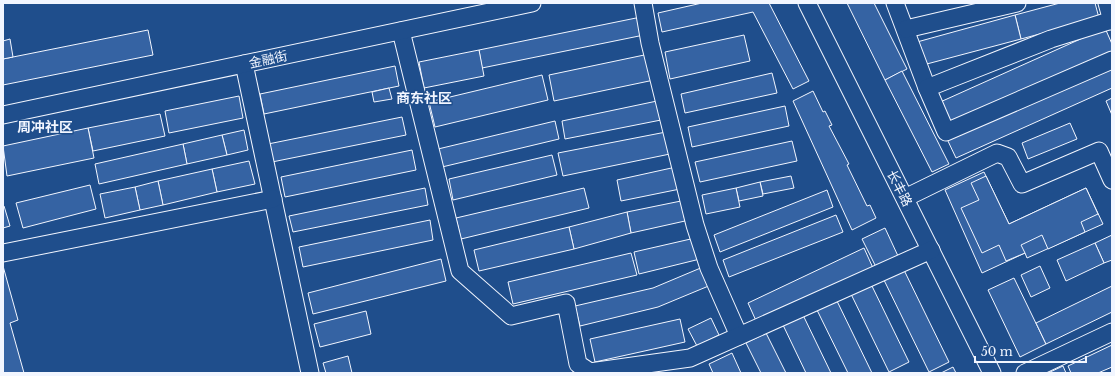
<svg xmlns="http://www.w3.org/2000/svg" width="1115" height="376" viewBox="0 0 1115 376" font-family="'Libre Baskerville','Noto Sans SC',serif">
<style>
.building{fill:#3563a3;stroke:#f2f6ff}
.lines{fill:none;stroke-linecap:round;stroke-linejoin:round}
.minor-casing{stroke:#f2f6ff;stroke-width:19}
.minor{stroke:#1f4e8c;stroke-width:17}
.labels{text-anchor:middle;stroke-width:3;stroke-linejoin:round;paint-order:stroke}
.street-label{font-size:13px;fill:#f2f6ff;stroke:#1f4e8c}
.neighbourhood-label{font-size:14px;font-weight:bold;fill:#f2f6ff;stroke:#1f4e8c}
</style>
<rect width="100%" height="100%" fill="#1f4e8c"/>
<g class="building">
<polygon points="702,3 769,3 809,81 793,89 753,12 662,32 658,13"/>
<polygon points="847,3 874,3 907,69 885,80"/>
<polygon points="1060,3 1095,3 1099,18 1021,39 1015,15"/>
<polygon points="1015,15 1021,39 923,65 917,42"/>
<polygon points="641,17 644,35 482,68 479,50"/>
<polygon points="1105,28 1112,44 1112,51 948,124 938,103"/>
<polygon points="148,30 153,55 3,85 3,59"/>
<polygon points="744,35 750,61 670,79 665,52"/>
<polygon points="10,39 13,57 3,59 3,41"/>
<polygon points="479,50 484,76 424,88 419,62"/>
<polygon points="649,54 654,80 554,101 549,75"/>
<polygon points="1112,65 1112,88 956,158 947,139"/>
<polygon points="395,66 399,86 264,114 260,94"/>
<polygon points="902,71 949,164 932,172 885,80"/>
<polygon points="772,73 777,93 685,113 681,94"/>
<polygon points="542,75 548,100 435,127 429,102"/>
<polygon points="389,88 392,99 374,102 372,92"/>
<polygon points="813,91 823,112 825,111 832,125 829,126 849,164 847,165 867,206 870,205 876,218 852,230 793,101"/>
<polygon points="239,96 243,118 169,133 165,111"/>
<polygon points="1112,98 1112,115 1106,101"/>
<polygon points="657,101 661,120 565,139 562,121"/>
<polygon points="785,106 789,126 692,147 688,127"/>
<polygon points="160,114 165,136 93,151 88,128"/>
<polygon points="402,117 406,135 272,162 268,144"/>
<polygon points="555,121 559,139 442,167 438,149"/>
<polygon points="1070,123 1077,139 1028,159 1022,143"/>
<polygon points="88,128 94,158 7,176 3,146"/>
<polygon points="244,130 248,150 227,155 222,135"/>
<polygon points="666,132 670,154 563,176 558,153"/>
<polygon points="222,135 227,155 187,164 183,144"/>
<polygon points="792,141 797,161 700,182 695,162"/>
<polygon points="183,144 187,164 99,184 95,164"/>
<polygon points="412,150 416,170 285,197 281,177"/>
<polygon points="552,155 557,175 453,200 449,179"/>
<polygon points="249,161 255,184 217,192 212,169"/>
<polygon points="676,167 680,189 621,201 617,180"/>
<polygon points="212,169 217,192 163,205 158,181"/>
<polygon points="984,172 1009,224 1086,188 1103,224 1027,258 1025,253 982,273 945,190"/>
<polygon points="791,176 794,188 763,194 760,182"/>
<polygon points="986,176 1009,224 1086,188 1098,214 1081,222 1085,232 1048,249 1042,235 1021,245 1025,253 1006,261 999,245 982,253 961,208 979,200 971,183"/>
<polygon points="158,181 163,205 140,210 135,187"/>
<polygon points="760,182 763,196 739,201 736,188"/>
<polygon points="90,185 96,209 23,228 16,203"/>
<polygon points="135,187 140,210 105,218 100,194"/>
<polygon points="425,188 428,205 293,232 289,216"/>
<polygon points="584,188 589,208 461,239 456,218"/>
<polygon points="736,188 740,207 706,214 702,195"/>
<polygon points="827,190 833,207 720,252 714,235"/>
<polygon points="681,201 685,221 631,233 627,212"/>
<polygon points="4,206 10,226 3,228 3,207"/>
<polygon points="627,212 631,233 574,249 569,227"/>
<polygon points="836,215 843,232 729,277 723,260"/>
<polygon points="430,220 433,240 303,267 299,247"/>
<polygon points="569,227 574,249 479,271 474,250"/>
<polygon points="885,228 898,256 876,267 862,239"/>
<polygon points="1112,235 1112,260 1104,263 1095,243"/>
<polygon points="695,238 700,259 639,274 634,252"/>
<polygon points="1095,243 1104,263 1066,281 1057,260"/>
<polygon points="864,248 873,268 757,323 748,303"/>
<polygon points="631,253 637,275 513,304 508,282"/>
<polygon points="441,259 446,281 313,314 308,293"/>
<polygon points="3,266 18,320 10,323 24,373 3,373"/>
<polygon points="902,266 949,362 929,372 882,276"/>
<polygon points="1040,266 1050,288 1031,297 1021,275"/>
<polygon points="703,267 711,285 658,307 580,326 575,306 653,288"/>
<polygon points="1014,278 1046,344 1020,357 988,290"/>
<polygon points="870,282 909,362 889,372 850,292"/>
<polygon points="1112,286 1112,312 1046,344 1036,323"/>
<polygon points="836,299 872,373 848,373 816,308"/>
<polygon points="366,311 371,334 320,347 314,324"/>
<polygon points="803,315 831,373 806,373 783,325"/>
<polygon points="711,318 719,335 697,346 688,329"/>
<polygon points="680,319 685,342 595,362 590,339"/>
<polygon points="766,333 786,373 761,373 746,343"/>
<polygon points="1112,345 1112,367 1098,373 1071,373 1068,366"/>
<polygon points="732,353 741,373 713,373 709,364"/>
<polygon points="348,356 352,373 326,373 323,363"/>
<polygon points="1063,366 1066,373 1048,373"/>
<polygon points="953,367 956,373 941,373"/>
</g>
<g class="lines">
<g class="minor-casing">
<g id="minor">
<polyline points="643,3 650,43 695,225 709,268 739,336"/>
<polyline points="807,3 992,373"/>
<polyline points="895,3 927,88"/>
<polyline points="1107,3 1112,21"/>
<polyline points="1112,20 1051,39 927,88 946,132 1112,60"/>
<polyline points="906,29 1017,3"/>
<polyline points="401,31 460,271 511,316 566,303 578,364 590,372 690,358 931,250"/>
<polyline points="244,64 310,373"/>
<polyline points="3,115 532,3"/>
<polyline points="905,198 997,153 1008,157 1022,184 1099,151 1112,180"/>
<polyline points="3,253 273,199"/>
<polyline points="1025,373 1112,332"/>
</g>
</g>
<use href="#minor" class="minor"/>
</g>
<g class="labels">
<g class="street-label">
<text transform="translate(268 59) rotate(-12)" y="5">金融街</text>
<text transform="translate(900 188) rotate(63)" y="5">长丰路</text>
</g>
<g class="neighbourhood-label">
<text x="424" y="103">商东社区</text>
<text x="45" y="132">周冲社区</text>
</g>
</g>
<rect width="1115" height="376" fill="none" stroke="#f2f6ff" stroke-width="8"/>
<path d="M975 356v6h111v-6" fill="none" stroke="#f2f6ff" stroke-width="2"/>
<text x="981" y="356" font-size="12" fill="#f2f6ff" stroke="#1f4e8c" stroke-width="3" paint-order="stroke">50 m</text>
</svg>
